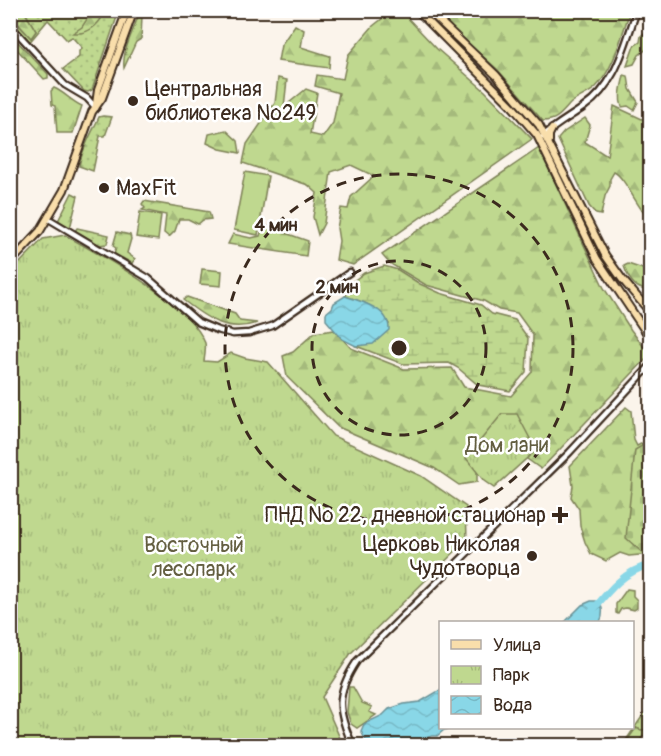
<svg xmlns="http://www.w3.org/2000/svg" width="661" height="756" viewBox="0 0 661 756" font-family="Pangolin,sans-serif">
<style>
.grass{fill:url(#grass-dots);stroke:#7d8156;stroke-width:1.5}
.forest{fill:url(#forest-firs);stroke:#7d8156;stroke-width:1.5}
.wetland{fill:url(#wetland-marsh);stroke:#7d8156;stroke-width:1.5}
.cemetery{fill:url(#cemetery-stones);stroke:#7d8156;stroke-width:1.5}
.park{fill:url(#park-tufts);stroke:#7d8156;stroke-width:1.5}
.pitch{fill:#bfd88f;stroke:#7d8156;stroke-width:1.5}
.water{fill:url(#water-waves);stroke:#6a9297;stroke-width:1.5}
.lines{fill:none;stroke-linecap:round;stroke-linejoin:round}
.river{stroke:#89d7e7;stroke-width:7}
.minor-casing{stroke:#3b2a1e;stroke-width:9}
.major-casing{stroke:#3b2a1e;stroke-width:10}
.minor{stroke:#fff;stroke-width:4.5}
.major{stroke:#f9deab;stroke-width:6}
.ring{fill:none;stroke:#3b2a1e;stroke-width:3;stroke-dasharray:10 8}
.poi-dot{fill:#3b2a1e;stroke:#fff;stroke-width:2}
.labels{text-anchor:middle;stroke-width:5;stroke-linejoin:round;paint-order:stroke}
.poi-label{font-size:21px;fill:#3b2a1e;stroke:#fff;text-anchor:start}
.park-label{font-size:21px;fill:#635e40;stroke:#fff}
.centre{fill:#3b2a1e;stroke:#fff;stroke-width:3}
.ring-label{font-size:18px;text-anchor:middle;font-weight:bold;fill:#3b2a1e;stroke:#fff;stroke-width:5;stroke-linejoin:round;paint-order:stroke}
</style>
<defs>
<pattern id="grass-dots" width="8" height="8" patternUnits="userSpaceOnUse" patternTransform="scale(1.5)"><rect width="8" height="8" fill="#bfd88f"/><path d="M2 2h.1M6 6h.1" fill="none" stroke="#a5ba7b" stroke-width="1.8" stroke-linecap="round"/></pattern>
<pattern id="forest-firs" width="22" height="20" patternUnits="userSpaceOnUse" patternTransform="scale(1.5)"><rect width="22" height="20" fill="#bfd88f"/><path d="M5 1l3.5 6h-7zM16 11l3.5 6h-7z" fill="#a5ba7b"/></pattern>
<pattern id="wetland-marsh" width="20" height="14" patternUnits="userSpaceOnUse" patternTransform="scale(1.5)"><rect width="20" height="14" fill="#bfd88f"/><path d="M1 5h8M5 5V1M11 12h8M15 12V8" fill="none" stroke="#a5ba7b"/></pattern>
<pattern id="cemetery-stones" width="16" height="16" patternUnits="userSpaceOnUse" patternTransform="scale(1.5)"><rect width="16" height="16" fill="#bfd88f"/><path d="M2 7V4a2 2 0 0 1 4 0v3zM10 15v-3a2 2 0 0 1 4 0v3z" fill="#a5ba7b"/></pattern>
<pattern id="park-tufts" width="24" height="20" patternUnits="userSpaceOnUse" patternTransform="scale(1.5)"><rect width="24" height="20" fill="#bfd88f"/><path d="M3 7l-1-3M5 7V3M7 7l1-3M15 17l-1-3M17 17v-4M19 17l1-3" fill="none" stroke="#a5ba7b"/></pattern>
<pattern id="water-waves" width="16" height="10" patternUnits="userSpaceOnUse" patternTransform="scale(1.5)"><rect width="16" height="10" fill="#89d7e7"/><path d="M0 5q4-4 8 0t8 0" fill="none" stroke="#77b9c6"/></pattern>
</defs>
<rect width="100%" height="100%" fill="#fbf4eb"/>
<filter id="ink" filterUnits="userSpaceOnUse"><feTurbulence type="fractalNoise" baseFrequency=".0167" numOctaves="2"/><feDisplacementMap in="SourceGraphic" scale="12" xChannelSelector="R" yChannelSelector="G"/><feConvolveMatrix kernelMatrix="1 2 1 2 8 2 1 2 1" color-interpolation-filters="sRGB"/></filter>
<g filter="url(#ink)">
<g class="grass">
<polygon points="24,11 119,11 92,90 88,92 84,91 63,69 79,57 79,51 82,48 72,37 67,40 48,20 28,44 11,24 10,16 31,38 36,31"/>
<path d="M103,116L112,117L105,136H100L93,171L79,166C82,148 92,133 99,117Z"/>
<polygon points="77,228 109,235 107,244 99,245 75,231"/>
<polygon points="650,705 650,729 641,730 636,728 624,745 622,746"/>
</g>
<g class="forest">
<polygon points="11,10 24,11 36,31 31,38 11,16"/>
<polygon points="392,11 401,11 437,49 485,91 532,139 353,265 336,260 339,241 337,228 341,208 348,209 351,197 374,176 351,165 331,172 324,223 318,235 313,217 317,193 308,185 243,163 247,144 275,103 278,78 287,80 284,107 306,89 317,93 310,134 323,137 333,123 339,93 315,86 317,75 343,79 348,55 373,26"/>
<path d="M432,11H630C621,36 615,67 596,87C588,95 575,98 569,105C561,114 556,121 543,121L497,69Z"/>
<path d="M97,12L101,19C94,29 86,34 73,33L82,27L89,16Z"/>
<path d="M142,15L141,39L136,42L124,68C122,50 133,33 138,16Z"/>
<polygon points="295,25 304,30 301,47 330,56 329,68 278,61 281,45"/>
<polygon points="650,28 650,49 648,48 639,55 634,64 627,66 634,46 640,42 641,36"/>
<polygon points="17,41 48,74 48,78 44,79 13,45 13,42"/>
<path d="M624,75L628,76L630,89L638,102L634,110L628,106L622,107C618,96 622,86 624,75Z"/>
<path d="M54,88C64,92 71,101 82,106L73,133H57L55,106L52,105L51,91Z"/>
<path d="M614,106L642,119L650,120V220C637,208 625,177 614,172L610,179V186L605,196L601,215L596,214L589,206L558,139L564,132L585,118L590,125L585,142L607,156Z"/>
<polygon points="226,130 238,141 240,153 220,149 207,143 209,134"/>
<polygon points="539,148 604,288 631,330 650,355 541,469 523,456 537,447 524,432 477,468 477,482 459,485 434,468 338,427 287,377 283,356 293,352 314,333 334,330 351,348 404,369 452,368 464,387 511,396 532,372 533,335 517,313 499,310 484,301 426,285 389,263 382,255"/>
<polygon points="72,193 78,196 70,228 58,221"/>
<polygon points="144,201 209,212 211,219 203,220 198,224 188,219 179,219 175,231 169,237 164,233 166,215 142,210 145,208 142,204"/>
<polygon points="263,225 308,241 306,256 228,244 233,234 251,238 260,236"/>
<polygon points="117,232 130,235 131,239 127,253 135,259 132,263 114,254 116,248 113,246"/>
<path d="M628,264C652,273 651,266 650,294C646,289 643,290 638,287C631,283 626,273 624,266Z"/>
<polygon points="202,269 222,271 221,286 200,284"/>
<path d="M187,297L235,314L240,321L257,323C226,333 206,318 183,300Z"/>
<polygon points="626,407 631,411 634,440 637,446 650,439 650,554 629,556 620,553 606,561 591,554 585,542 580,526 579,509 571,497 573,486 570,466"/>
<polygon points="627,589 633,590 633,596 637,600 637,608 634,610 626,608 621,609 618,614 616,613 616,604"/>
<polygon points="349,687 353,687 362,703 372,707 369,712 376,715 357,728 351,724 347,712"/>
<polygon points="636,728 641,730 650,729 650,736 643,736 637,745 624,745"/>
</g>
<path class="wetland" d="M384,266L398,270L420,284L440,293L481,305L492,314L515,320L528,338L526,372L510,391L478,385L458,368L449,363L403,364L356,346L367,343L389,324C378,307 364,302 345,296L350,292L351,283L364,273Z"/>
<polygon class="cemetery" points="650,441 650,552 646,556 626,538 635,450"/>
<g class="park">
<path d="M65,235C102,256 190,303 205,343C206,348 205,355 204,361L217,362L231,353L245,358L268,362L333,436L421,476L466,507L467,540L351,653L322,697L343,745H11V272L43,239Z"/>
<polygon points="502,414 517,414 536,450 494,488 484,481 466,458"/>
</g>
<g class="pitch">
<polygon points="245,172 268,176 258,235 234,230"/>
<polygon points="140,212 161,215 158,240 136,237"/>
</g>
<g class="water">
<path d="M345,296C361,301 390,309 389,330L373,344L356,346L342,339L326,320V313L332,308L334,303Z"/>
<path d="M591,601H598C604,607 603,616 600,622H565L582,605Z"/>
<polygon points="440,690 440,728 454,728 444,730 437,736 432,736 404,745 368,745 361,731 364,724 383,715 389,709 404,704 420,702"/>
</g>
<g class="lines">
<path class="river" d="M583,622C603,599 619,572 650,565"/>
<g class="minor-casing">
<g id="minor">
<polyline points="10,25 65,85 87,98 96,108"/>
<path d="M542,137C555,125 570,117 584,107C617,84 624,46 637,10"/>
<polyline points="49,219 148,278 198,322 217,330 233,334 249,333 272,326 350,272"/>
<path d="M353,746C337,711 335,694 357,661L569,453L650,366"/>
</g>
</g>
<g class="major-casing">
<g id="major">
<polyline points="417,10 512,106 537,135 597,259 650,338"/>
<polyline points="428,10 496,75 539,125 605,255 622,279 650,312"/>
<polyline points="96,104 98,90 127,10"/>
<polyline points="549,141 549,135 552,129"/>
<polyline points="10,263 40,231 64,190 92,112 102,98 134,10"/>
<polyline points="646,331 646,324 650,319"/>
</g>
</g>
<use href="#minor" class="minor"/>
<use href="#major" class="major"/>
</g>
</g>
<g class="ring">
<circle cx="399" cy="348" r="87"/>
<circle cx="399" cy="348" r="174"/>
</g>
<g class="poi-dot">
<circle cx="133" cy="101" r="6"/>
<circle cx="104" cy="188" r="6"/>
<path d="M557 506h6v6h6v6h-6v6h-6v-6h-6v-6h6z"/>
<circle cx="532" cy="556" r="6"/>
</g>
<g class="labels">
<g class="poi-label">
<text x="145" y="96">Центральная<tspan x="145" dy="24">библиотека №249</tspan></text>
<text x="116" y="195">MaxFit</text>
<text x="546" y="522" text-anchor="end">ПНД № 22, дневной стационар</text>
<text x="520" y="551" text-anchor="end">Церковь Николая<tspan x="520" dy="24">Чудотворца</tspan></text>
</g>
<g class="park-label">
<text x="507" y="452">Дом лани</text>
<text x="194" y="552">Восточный<tspan x="194" dy="24">лесопарк</tspan></text>
</g>
</g>
<circle cx="399" cy="348" r="9" class="centre"/>
<g class="ring-label">
<text x="276" y="231">4 мин</text>
<text x="337" y="293">2 мин</text>
</g>
<rect width="661" height="756" fill="none" stroke="#fff" stroke-width="36"/>
<rect x="18" y="18" width="625" height="720" fill="none" stroke="#3b2a1e" stroke-width="2" filter="url(#ink)"/>
<rect x="439" y="621" width="195" height="108" fill="#ffffff" stroke="#b1aaa5" stroke-width="1.5"/>
<rect x="451" y="640" width="30" height="9" fill="#f9deab" stroke="#b1aaa5" stroke-width="1.5"/>
<text x="493" y="651" font-size="18" fill="#3b2a1e">Улица</text>
<rect x="451" y="666" width="30" height="18" fill="url(#park-tufts)" stroke="#b1aaa5" stroke-width="1.5"/>
<text x="493" y="681" font-size="18" fill="#3b2a1e">Парк</text>
<rect x="451" y="696" width="30" height="18" fill="url(#water-waves)" stroke="#b1aaa5" stroke-width="1.5"/>
<text x="493" y="711" font-size="18" fill="#3b2a1e">Вода</text>
</svg>
